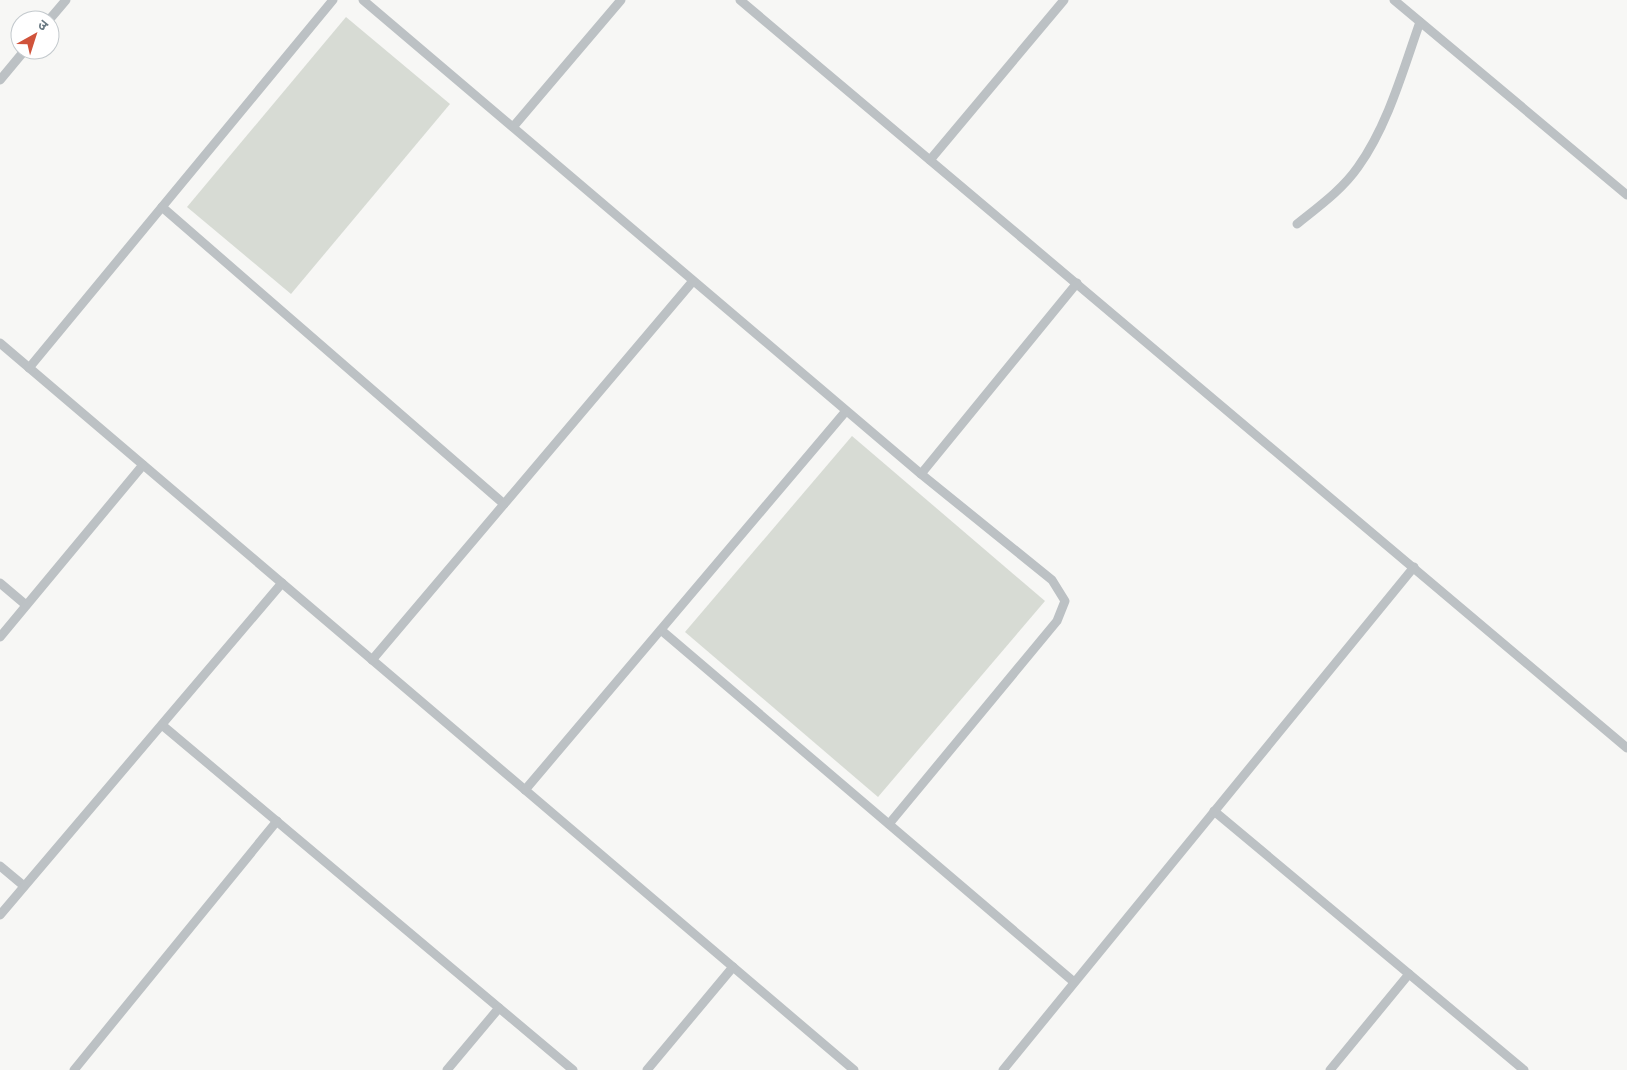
<svg xmlns="http://www.w3.org/2000/svg" width="1627" height="1070" viewBox="0 0 1627 1070" font-family="'IBM Plex Sans','Noto Sans Devanagari',sans-serif">
<style>
.green{fill:#d7dbd4}
.lines{fill:none;stroke-linecap:round;stroke-linejoin:round}
.minor{stroke:#bcc1c4;stroke-width:9}
</style>
<rect width="100%" height="100%" fill="#f7f7f5"/>
<g class="green">
<polygon points="346,17 450,104 291,294 187,207"/>
<polygon points="852,436 1045,601 878,797 685,632"/>
</g>
<g class="lines">
<g class="minor">
<polyline points="363,0 921,474 1052,580 1065,601 1057,621 889,824"/>
<polyline points="740,0 1627,748"/>
<polyline points="1394,0 1627,195"/>
<polyline points="49,20 66,0"/>
<polyline points="0,80 25,50"/>
<polyline points="513,127 621,0"/>
<polyline points="930,160 1064,0"/>
<polyline points="162,207 504,504"/>
<path d="M1297,224C1318,207 1342,190 1358,167C1388,125 1403,70 1420,22"/>
<polyline points="0,343 854,1070"/>
<polyline points="29,368 333,0"/>
<polyline points="921,474 1077,283"/>
<polyline points="0,583 26,605"/>
<polyline points="661,630 1074,982"/>
<polyline points="0,637 143,465"/>
<polyline points="372,660 693,281"/>
<polyline points="162,725 573,1070"/>
<polyline points="525,790 846,411"/>
<polyline points="1214,811 1524,1070"/>
<polyline points="0,866 24,886"/>
<polyline points="0,915 282,583"/>
<polyline points="74,1070 277,821"/>
<polyline points="447,1070 499,1008"/>
<polyline points="647,1070 733,967"/>
<polyline points="1003,1070 1414,567"/>
<polyline points="1330,1070 1409,974"/>
</g>
</g>
<g transform="translate(35 35) rotate(39)"><circle r="24" fill="#ffffff" stroke="#c3c9cd"/>
<path d="M0-4L9 19L0 12L-9 19Z" fill="#d0533b"/>
<text y="-8" font-size="14" font-weight="bold" text-anchor="middle" fill="#697982">उ</text>
</g>
</svg>
